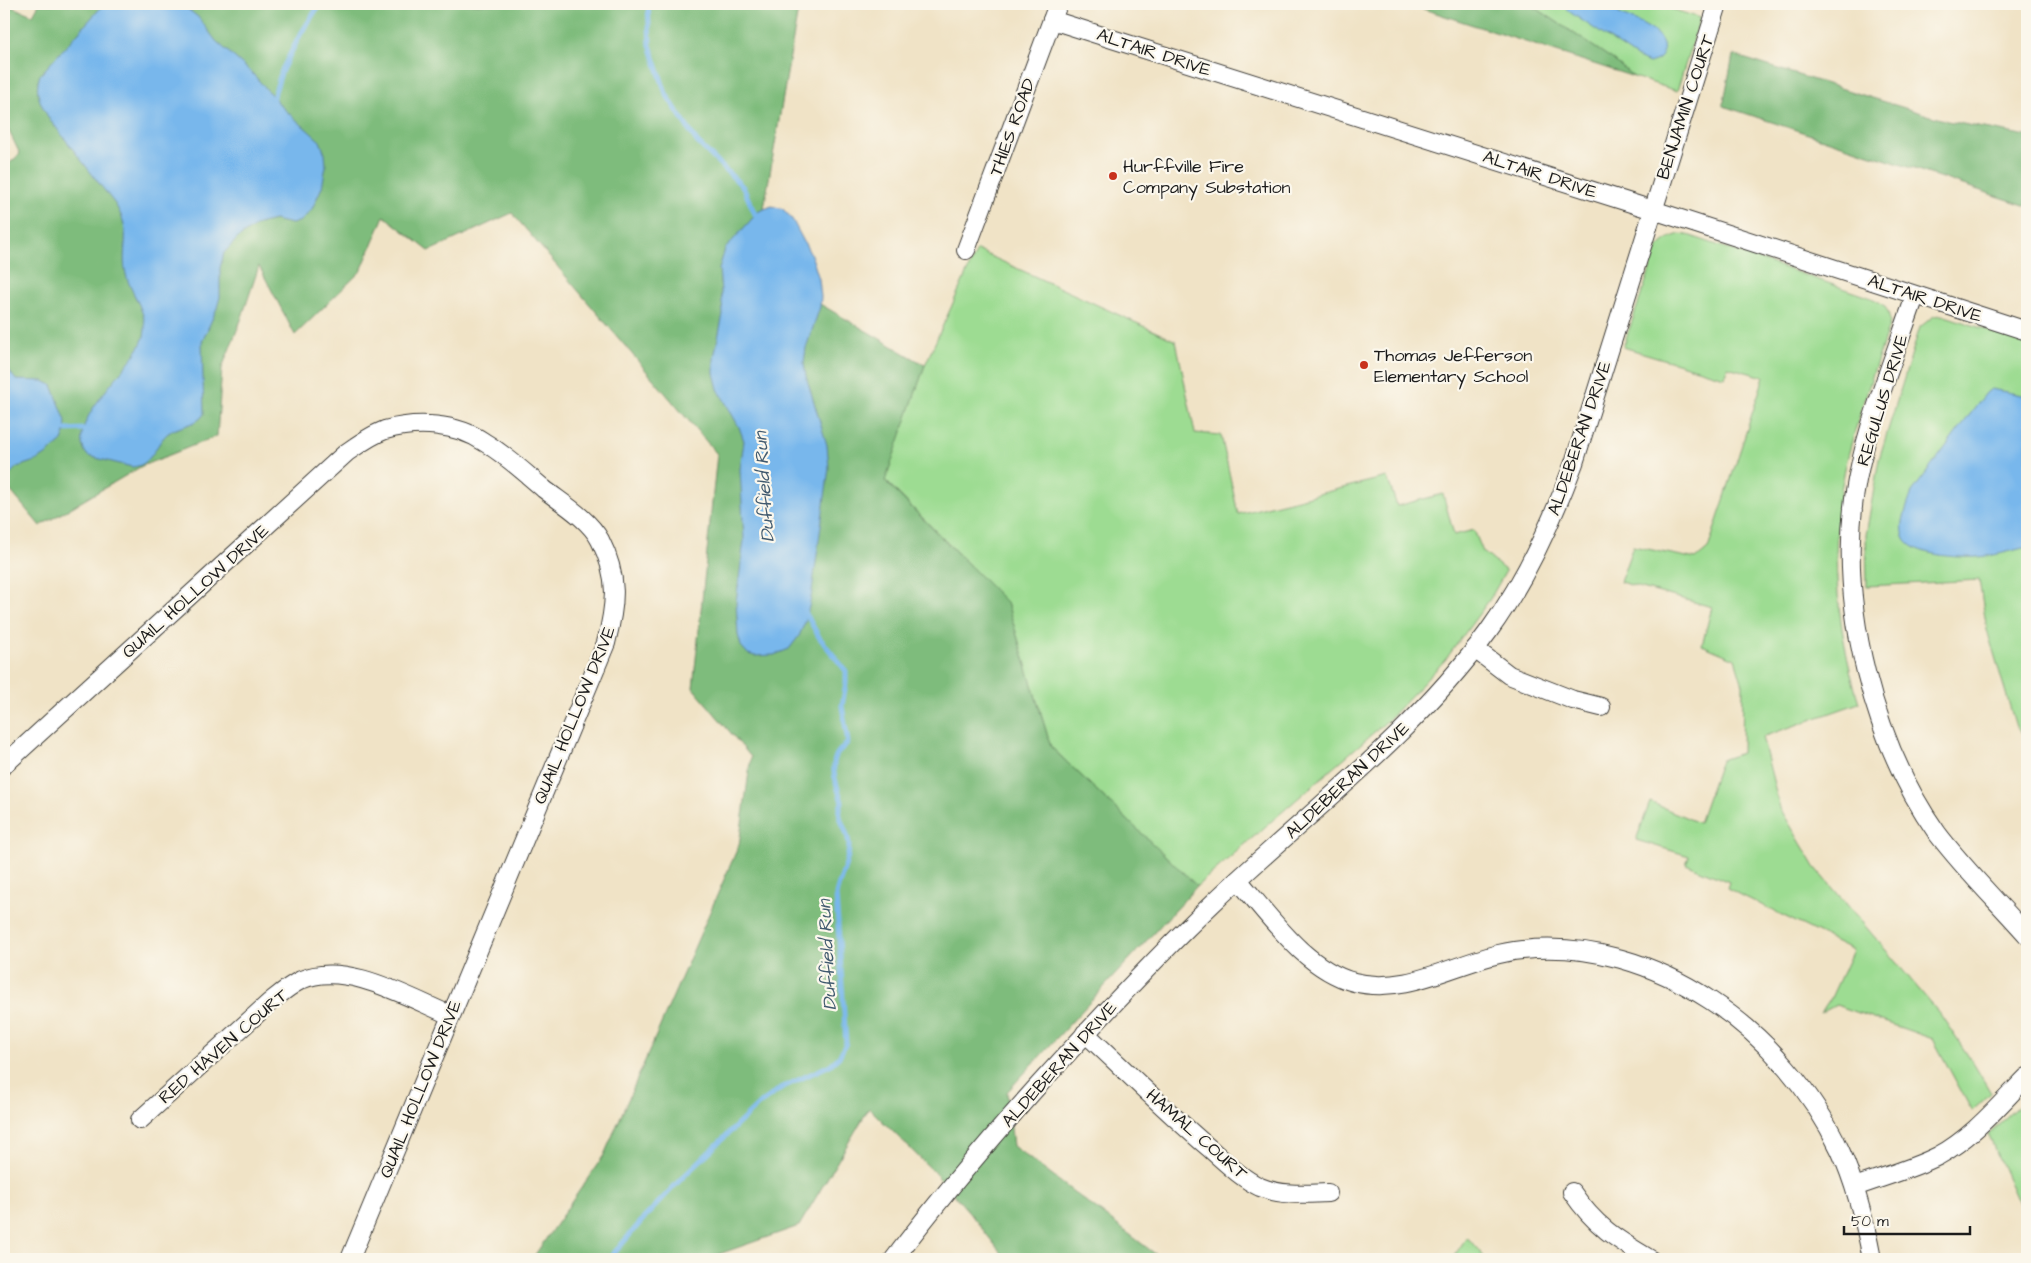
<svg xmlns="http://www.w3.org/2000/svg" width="2031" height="1263" viewBox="0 0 2031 1263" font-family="'Architects Daughter',sans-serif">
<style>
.green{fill:#9ddc92;stroke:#5c7c57}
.forest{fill:#7ebc7c;stroke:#4d6c4c}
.water{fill:#78b7ec;stroke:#4a6a84}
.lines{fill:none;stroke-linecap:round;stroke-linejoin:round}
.stream{stroke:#78b7ec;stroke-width:5}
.minor-casing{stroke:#3c3a36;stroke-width:20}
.minor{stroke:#fff;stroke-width:18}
.poi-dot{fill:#c8321e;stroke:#fbf7ec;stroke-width:2}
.labels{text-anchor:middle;stroke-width:4.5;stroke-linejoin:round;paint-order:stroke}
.street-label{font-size:18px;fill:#1c1c1c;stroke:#fbf7ec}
.poi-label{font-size:18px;fill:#1c1c1c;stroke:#fbf7ec;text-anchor:start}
.water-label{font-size:19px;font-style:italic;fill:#415a6f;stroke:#fbf7ec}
</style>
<rect width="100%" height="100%" fill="#fbf7ec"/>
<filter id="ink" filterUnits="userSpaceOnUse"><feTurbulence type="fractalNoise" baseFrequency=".02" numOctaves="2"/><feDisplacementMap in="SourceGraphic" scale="10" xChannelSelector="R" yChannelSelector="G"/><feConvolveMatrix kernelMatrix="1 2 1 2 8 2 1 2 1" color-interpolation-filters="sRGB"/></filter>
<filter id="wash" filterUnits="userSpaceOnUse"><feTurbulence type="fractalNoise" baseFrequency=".0096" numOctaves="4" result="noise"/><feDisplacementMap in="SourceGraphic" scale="20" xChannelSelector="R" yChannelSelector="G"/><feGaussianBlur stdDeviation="1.12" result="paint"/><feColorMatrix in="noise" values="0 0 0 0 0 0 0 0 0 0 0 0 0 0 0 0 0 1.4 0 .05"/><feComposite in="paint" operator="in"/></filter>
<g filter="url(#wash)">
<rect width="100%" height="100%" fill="#f0e3c6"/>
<g class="green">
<polygon points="1530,4 1656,4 1700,18 1677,91 1634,77 1612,59"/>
<path d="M1681,234L1691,236L1866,296C1880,301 1889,306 1890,322C1876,366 1860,410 1848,456C1828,536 1835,624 1859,703L1762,737L1780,808L1815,867L1940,1014L1975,1066L1991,1093L1972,1111L1933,1039L1836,1005L1821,1013L1830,1000L1853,950L1727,888L1729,882L1686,864L1689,856L1636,840L1650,802L1699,823L1721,760L1742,753L1743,685L1735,659L1702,645L1712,607L1620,582L1633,546L1696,559L1708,549L1764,377L1728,367L1724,377L1623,347L1658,247C1665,240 1671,236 1681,234Z"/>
<polygon points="977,250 1176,341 1195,433 1221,435 1238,514 1387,477 1397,506 1443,494 1454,535 1474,530 1483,552 1506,571 1490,599 1446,659 1387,721 1197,886 1051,747 1007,603 885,480 925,365"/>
<polygon points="1942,315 2027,343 2027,740 2016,727 1987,630 1979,580 1867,586 1866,535 1879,459 1920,327 1934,316"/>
<polygon points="2019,1105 2027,1114 2027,1222 1988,1134"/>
<polygon points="1467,1237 1486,1259 1452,1259"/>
</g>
<g class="forest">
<polygon points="4,4 33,15 39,4 799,4 764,208 820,304 925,365 885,481 1007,603 1051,747 1197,886 1007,1092 1013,1146 1162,1259 1006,1259 969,1212 933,1171 869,1108 799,1226 705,1259 532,1259 604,1155 739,845 751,757 693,688 717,454 512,213 429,251 384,216 361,271 295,335 259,266 241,320 222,368 217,436 142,466 40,526 4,483 4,168 20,154 4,121"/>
<polygon points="1408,4 1530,4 1612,59 1634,77"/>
<polygon points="1733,55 1947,121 2027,136 2027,206 1723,106"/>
</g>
<g class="water">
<path d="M104,4H181L198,17L216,41L252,73L283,108L320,141L325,154L326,166L322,187L312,209L301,221L292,224L274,220L258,224L238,238L224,253L220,268V297L217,308L202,342L204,414C197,426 178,425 167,434C154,446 152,466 132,467L88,456C60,424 132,370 143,339C151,318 133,297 127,278C118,248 135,236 115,204L48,117C40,102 34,92 40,75Z"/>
<path d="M1561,4C1572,4 1594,1 1603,4C1609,6 1615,11 1620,14C1633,21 1668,31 1663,52C1662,59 1656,61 1649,63L1638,58L1571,13Z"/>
<polygon points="772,206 783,209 792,219 812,257 819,279 821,297 820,307 806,348 804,363 806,376 827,445 829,468 811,598 806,620 799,636 789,649 774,655 755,656 748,654 741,646 738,635 736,602 744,540 740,469 744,441 739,427 718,389 714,373 714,357 723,314 719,269 725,249 759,211"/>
<polygon points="4,364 16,380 44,381 52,385 66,421 65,433 62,441 47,454 38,460 17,467 4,480"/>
<path d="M1991,389L2027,396V547C2011,551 1994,556 1978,557C1960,558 1910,556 1904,537C1899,523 1908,505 1912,492L1986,393Z"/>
</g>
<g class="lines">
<g class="stream">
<polyline points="648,4 650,45 666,94 697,142 743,187 758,221"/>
<polyline points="271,104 282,70 300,35 320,4"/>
<polyline points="60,430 88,429"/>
<path d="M609,1259L645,1217L681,1179L757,1106L781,1088L830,1065L839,1057L846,1043L836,895C839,879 849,863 849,846C849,828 834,820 842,802C838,788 829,768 837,754C840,749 845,746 848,742L842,706L846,683V671L819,637L804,610"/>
</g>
</g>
</g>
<g filter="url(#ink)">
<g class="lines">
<g class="minor-casing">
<g id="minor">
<polyline points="1052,20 1653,210 2027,331"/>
<polyline points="966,250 1058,4"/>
<path d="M1915,296C1893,362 1864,429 1854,498C1840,609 1873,742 1937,833C1964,869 1997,901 2027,935"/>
<polyline points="1475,649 1509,675 1573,700 1601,707"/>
<path d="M4,765L346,453C359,444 371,435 385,430C417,421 456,423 484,442C506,455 525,473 544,489C562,503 589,519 600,540C619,577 616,604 606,643L350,1259"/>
<path d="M1238,880C1270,916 1305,969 1354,982C1411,997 1466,955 1522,950C1656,936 1785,1032 1840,1150C1856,1185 1865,1222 1872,1259"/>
<path d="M1085,1033C1126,1071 1166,1111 1208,1147C1224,1161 1241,1178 1260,1187C1281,1196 1305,1194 1328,1193"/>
<path d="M140,1120L270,1002C280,994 289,986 301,980C345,960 409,998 450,1015"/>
<path d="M1855,1187C1882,1177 1912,1169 1938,1156C1973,1137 1999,1105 2027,1077"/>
<path d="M1572,1192C1595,1226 1616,1239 1650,1259"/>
<path d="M894,1259C938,1200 987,1143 1036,1088C1093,1025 1151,962 1212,904C1305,815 1411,737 1488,632C1525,581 1552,522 1574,463L1718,4"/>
</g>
</g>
<use href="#minor" class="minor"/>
</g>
</g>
<g class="poi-dot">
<circle cx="1113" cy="176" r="5"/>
<circle cx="1364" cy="365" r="5"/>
</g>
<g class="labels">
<g class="street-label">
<text transform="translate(1154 52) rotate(18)" y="6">ALTAIR DRIVE</text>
<text transform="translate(1685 107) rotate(-72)" y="6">BENJAMIN COURT</text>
<text transform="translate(1012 127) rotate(-70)" y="6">THIES ROAD</text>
<text transform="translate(1540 174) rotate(18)" y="6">ALTAIR DRIVE</text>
<text transform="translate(1925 298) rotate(18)" y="6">ALTAIR DRIVE</text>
<text transform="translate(1882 400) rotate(-73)" y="6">REGULUS DRIVE</text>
<text transform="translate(1579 438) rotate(-71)" y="6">ALDEBERAN DRIVE</text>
<text transform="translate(195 591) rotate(-42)" y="6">QUAIL HOLLOW DRIVE</text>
<text transform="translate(574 715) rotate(-68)" y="6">QUAIL HOLLOW DRIVE</text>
<text transform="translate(1347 780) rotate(-43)" y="6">ALDEBERAN DRIVE</text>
<text transform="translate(223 1046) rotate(-41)" y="6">RED HAVEN COURT</text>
<text transform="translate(1059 1064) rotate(-48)" y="6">ALDEBERAN DRIVE</text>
<text transform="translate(420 1089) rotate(-68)" y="6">QUAIL HOLLOW DRIVE</text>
<text transform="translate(1197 1134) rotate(41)" y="6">HAMAL COURT</text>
</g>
<g class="poi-label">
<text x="1123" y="172">Hurffville Fire<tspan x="1123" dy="21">Company Substation</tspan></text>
<text x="1374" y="361">Thomas Jefferson<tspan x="1374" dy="21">Elementary School</tspan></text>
</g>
<g class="water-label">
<text transform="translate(763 487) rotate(-94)" y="7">Duffield Run</text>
<text transform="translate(826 955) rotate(-93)" y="7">Duffield Run</text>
</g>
</g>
<rect width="2031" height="1263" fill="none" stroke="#fbf7ec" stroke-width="20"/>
<path d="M1844 1226v8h126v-8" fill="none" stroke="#1c1c1c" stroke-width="2.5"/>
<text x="1851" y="1226" font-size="15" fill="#1c1c1c" stroke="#fbf7ec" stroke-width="4" paint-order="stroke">50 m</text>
</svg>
